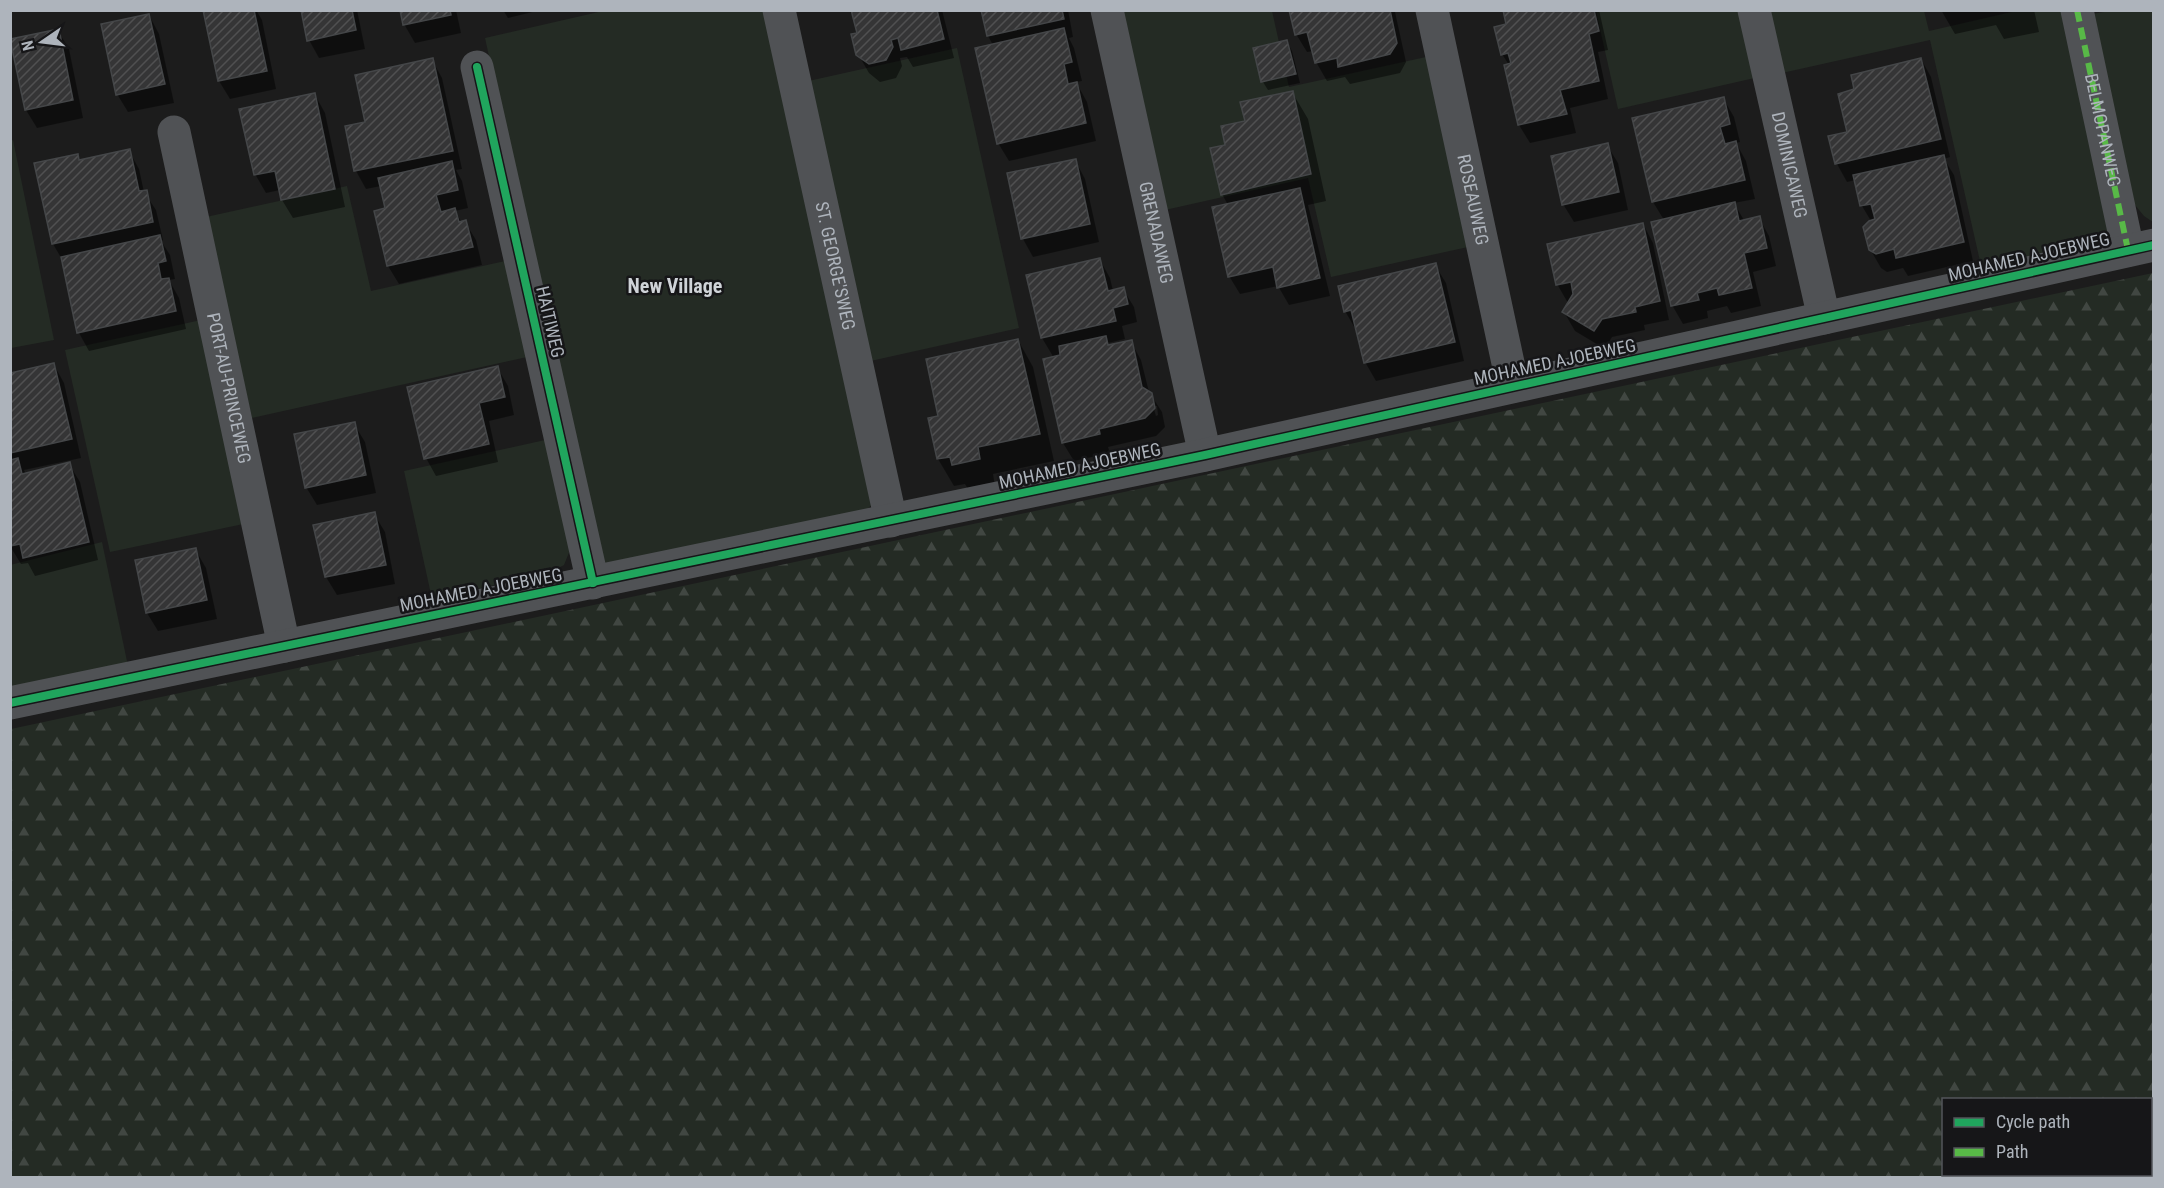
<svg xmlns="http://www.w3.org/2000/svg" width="2164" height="1188" viewBox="0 0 2164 1188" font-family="'Roboto Condensed',sans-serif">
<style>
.grass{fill:#242b24}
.forest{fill:url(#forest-firs);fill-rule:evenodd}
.shadow{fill:#0007;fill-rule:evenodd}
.building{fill:url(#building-hatch);stroke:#444648;stroke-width:1.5}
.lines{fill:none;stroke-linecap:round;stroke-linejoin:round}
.street{stroke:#505255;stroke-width:33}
.quiet{stroke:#58b947;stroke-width:6;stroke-dasharray:12 6;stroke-linecap:butt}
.cycleway-casing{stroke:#161618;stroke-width:11}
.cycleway{stroke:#20a55d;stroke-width:8}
.labels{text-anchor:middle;stroke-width:5;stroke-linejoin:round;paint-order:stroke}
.street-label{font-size:18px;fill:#aeb4bc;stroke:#161618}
.neighbourhood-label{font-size:20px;font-weight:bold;fill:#cfd3d8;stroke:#161618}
</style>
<defs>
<pattern id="forest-firs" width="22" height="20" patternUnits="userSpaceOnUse" patternTransform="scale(1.5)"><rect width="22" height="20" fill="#242b24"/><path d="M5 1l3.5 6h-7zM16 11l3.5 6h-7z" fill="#414742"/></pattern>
<pattern id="building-hatch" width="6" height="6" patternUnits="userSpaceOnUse" patternTransform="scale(1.5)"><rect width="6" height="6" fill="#353536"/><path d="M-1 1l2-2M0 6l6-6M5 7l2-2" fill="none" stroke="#505051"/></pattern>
</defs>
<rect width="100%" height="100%" fill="#1c1c1c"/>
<g class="grass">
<polygon points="1127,10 1272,11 1289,87 1426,57 1468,247 1331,277 1308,178 1165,210 1121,12"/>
<polygon points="603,11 771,11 877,497 868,509 609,568 599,557 485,38"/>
<polygon points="1596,11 1744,11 1759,77 1618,109"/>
<polygon points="1768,11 1924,11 1929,31 2016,11 2066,11 2113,234 2104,242 1982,270 1930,40 1782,73"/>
<polygon points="2110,11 2153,11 2153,222 2144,216 2131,200 2092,14"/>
<polygon points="957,48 1019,328 866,362 804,82"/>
<polygon points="13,140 54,340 11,348 10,141"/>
<polygon points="347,186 371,291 505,261 527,357 252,418 206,217"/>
<polygon points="210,318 253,522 110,552 65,350"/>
<polygon points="545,440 570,550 564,565 548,573 432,599 404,471"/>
<polygon points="102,542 128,666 11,691 10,565"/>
</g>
<path class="forest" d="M2153,273V1177H11V729ZM1944,1100H2150V1174H1944Z"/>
<g class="shadow">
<polygon points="210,10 256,10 262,20 276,89 230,99 219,81"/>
<polygon points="302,10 357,10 365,49 319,58 309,40"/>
<polygon points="401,10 456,10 461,33 415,43 404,24"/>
<polygon points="503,10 541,10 508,18"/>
<polygon points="849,10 942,10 954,58 913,67 907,57 900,58 902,66 896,78 880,82 869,73 858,54 858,34 855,20"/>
<polygon points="982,10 1068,10 1073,37 1069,38 1074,48 1082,81 1076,82 1087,102 1096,141 1009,161 998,143 993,45 988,36"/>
<polygon points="1291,10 1400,10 1395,12 1406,62 1400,73 1350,84 1345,77 1327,81 1316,62 1314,51 1307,52 1296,34"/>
<polygon points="1504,10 1599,10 1608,50 1598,52 1608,99 1570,108 1576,133 1530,143 1519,125 1506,66 1509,65 1502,54 1507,25"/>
<polygon points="1941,10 2034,10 2039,32 2004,39 1996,25 1955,34"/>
<polygon points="149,15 159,34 174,103 128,112 117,94"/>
<polygon points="58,31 69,49 83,118 37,128 26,110 12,41"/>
<polygon points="1287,42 1292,51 1300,83 1268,90 1263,82"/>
<polygon points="1921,59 1931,77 1950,157 1944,159 1954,175 1973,261 1908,276 1903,268 1887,272 1881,268 1870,249 1871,221 1862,206 1856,180 1847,182 1837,164 1849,133 1856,90"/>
<polygon points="432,60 442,78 462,169 456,170 462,181 468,208 455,211 462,223 465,222 476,240 482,265 399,284 388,266 387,210 381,186 366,189 356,171 347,127 367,123"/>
<polygon points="1292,92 1308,119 1326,201 1308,205 1330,296 1289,305 1278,286 1240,294 1229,276 1228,205 1222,194 1227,146 1247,122"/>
<polygon points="315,95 325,113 345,207 293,218 282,200 280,190 266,193 255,174"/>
<polygon points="1723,98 1734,117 1740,142 1736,143 1746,161 1755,199 1734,203 1745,222 1759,218 1769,236 1776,266 1753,272 1761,306 1731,313 1727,306 1707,311 1708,318 1683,324 1672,305 1664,220 1653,202 1634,120"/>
<polygon points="1607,145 1618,163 1628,210 1574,222 1563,204"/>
<polygon points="129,151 139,169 144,192 156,210 163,240 161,241 170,255 175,279 169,280 179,298 186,329 89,351 79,333 63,261 53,244 77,156 80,161"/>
<polygon points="1075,160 1085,179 1099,242 1033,257 1023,239"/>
<polygon points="1643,224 1653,243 1669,320 1644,325 1645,330 1612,337 1605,349 1575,331 1564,312 1570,302 1568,303 1557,284"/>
<path d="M1100,260L1110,278L1113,291L1123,289L1134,307L1137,322L1122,326L1125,339L1108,343L1110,346L1131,342L1141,360L1149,392L1162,412L1165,427L1156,436L1108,447L1110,453L1074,461L1063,443L1045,360L1054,358L1042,338ZM1153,406H1157L1158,415L1156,416Z"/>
<polygon points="1435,265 1446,283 1464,361 1376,381 1365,362 1358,329 1356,330 1345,311"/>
<polygon points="1018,340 1033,367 1054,461 993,474 995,486 969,491 965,484 954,486 938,459 930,419 940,417"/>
<polygon points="54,365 64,383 81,458 24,470 26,474 69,464 80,482 98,560 35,576 28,563 21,564 10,546 10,374"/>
<polygon points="497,367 508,386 514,415 489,421 498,462 436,476 426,458"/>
<polygon points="354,424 365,442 376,493 317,505 306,487"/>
<polygon points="374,514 385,532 395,584 337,595 326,577 315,526"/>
<polygon points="195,549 206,568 217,619 158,631 147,613"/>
</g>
<g class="building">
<polygon points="203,10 254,10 267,71 218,81"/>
<polygon points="301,10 352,10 356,30 307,41"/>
<polygon points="400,10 450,10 451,15 403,25"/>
<polygon points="851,10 937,10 944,39 901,50 898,38 891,40 893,47 886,60 869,64 856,55 851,34 857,33"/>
<polygon points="981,10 1062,10 1064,19 987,36"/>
<polygon points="1289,10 1390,10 1397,43 1390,54 1338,67 1337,58 1315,63 1307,32 1295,35"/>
<polygon points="1503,10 1594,10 1599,31 1589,34 1599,81 1560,90 1567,114 1518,125 1504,65 1511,63 1508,53 1501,55 1494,27 1506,24"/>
<polygon points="149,14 165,84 116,95 101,24"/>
<polygon points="1064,28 1072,62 1064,64 1068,84 1077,82 1086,123 997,144 975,48"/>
<polygon points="59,29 73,100 25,110 10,39"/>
<polygon points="1287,40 1296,74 1261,82 1253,48"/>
<polygon points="433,58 453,151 354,171 345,126 365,122 355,75"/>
<polygon points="1921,58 1941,139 1835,164 1828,136 1847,132 1838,94 1854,89 1851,75"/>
<polygon points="1293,91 1311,174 1221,195 1210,148 1225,145 1221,126 1245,121 1240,102"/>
<polygon points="315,93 335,189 281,200 275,171 254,175 239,109"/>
<polygon points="1724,97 1730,124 1720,127 1725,144 1736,141 1745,180 1652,202 1632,118"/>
<polygon points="1608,143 1619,192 1562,205 1551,156"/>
<polygon points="130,149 139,191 147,190 153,222 52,244 34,163 78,154 79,160"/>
<polygon points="1944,155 1964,242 1896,258 1894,249 1876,254 1869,250 1863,227 1869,221 1875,219 1871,204 1860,206 1853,175"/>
<polygon points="1076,159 1090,224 1021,239 1007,173"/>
<polygon points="452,161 458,190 436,195 441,212 455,208 459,222 466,220 473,247 387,266 374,211 385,208 378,178"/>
<polygon points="1300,188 1320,278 1277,288 1273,267 1228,277 1212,207"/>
<polygon points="1735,202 1739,221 1760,216 1767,248 1744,253 1752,288 1719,295 1717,288 1697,293 1699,300 1671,306 1651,222"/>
<polygon points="1643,223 1660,301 1635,307 1636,312 1602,319 1594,331 1562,312 1573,294 1571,282 1556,285 1547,244"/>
<polygon points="160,235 166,261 158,263 161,279 169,278 176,311 77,333 61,257"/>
<polygon points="1100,258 1108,291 1124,287 1128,304 1113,308 1116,321 1041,338 1026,275"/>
<polygon points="1436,263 1455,342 1364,363 1351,310 1344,312 1338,286"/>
<polygon points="1106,336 1108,345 1132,340 1142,387 1152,393 1155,408 1145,418 1099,429 1100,434 1062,443 1043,359 1060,355 1059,346"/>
<polygon points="1018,339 1040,434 978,447 980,459 952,465 950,457 937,459 928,418 938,416 926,359"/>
<polygon points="54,363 72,439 10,453 10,373"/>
<polygon points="498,366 505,397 479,403 489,444 424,459 407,387"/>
<polygon points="355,422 366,475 305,488 294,434"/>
<polygon points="18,458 22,474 70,462 89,542 23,558 20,544 10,546 10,460"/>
<polygon points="375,512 386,565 325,577 313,525"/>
<polygon points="196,548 207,600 146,613 135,560"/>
</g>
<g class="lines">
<g class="street">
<path id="s1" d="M779,10L891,521"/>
<path id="s2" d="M1107,10L1205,455"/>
<path id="s3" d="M1432,10L1513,386"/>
<path id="s4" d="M1754,10L1824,318"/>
<path id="s5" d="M2077,10L2128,250"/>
<polyline points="477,67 593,583"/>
<path id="s6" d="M174,132L284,646"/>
<polyline points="10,703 1205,455 2154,245"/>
</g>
<polyline class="quiet" points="2077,10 2128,250"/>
<g class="cycleway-casing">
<g id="cycleway">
<polyline points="477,67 593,583"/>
<polyline points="10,703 1205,455 2154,245"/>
</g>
</g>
<use href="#cycleway" class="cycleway"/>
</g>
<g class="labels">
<g class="street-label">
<text dy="6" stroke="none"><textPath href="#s5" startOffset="123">BELMOPANWEG</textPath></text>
<text dy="6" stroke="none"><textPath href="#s4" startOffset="159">DOMINICAWEG</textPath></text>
<text dy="6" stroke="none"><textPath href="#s3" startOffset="194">ROSEAUWEG</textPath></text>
<text dy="6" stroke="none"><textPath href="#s2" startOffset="228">GRENADAWEG</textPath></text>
<text transform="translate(2029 257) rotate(-13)" y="6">MOHAMED AJOEBWEG</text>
<text dy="6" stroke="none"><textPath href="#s1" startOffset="262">ST. GEORGE'SWEG</textPath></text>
<text transform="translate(550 322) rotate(77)" y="6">HAITIWEG</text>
<text transform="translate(1555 362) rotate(-12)" y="6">MOHAMED AJOEBWEG</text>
<text dy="6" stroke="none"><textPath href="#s6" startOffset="262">PORT-AU-PRINCEWEG</textPath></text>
<text transform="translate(1080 466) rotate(-12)" y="6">MOHAMED AJOEBWEG</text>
<text transform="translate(481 590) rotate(-11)" y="6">MOHAMED AJOEBWEG</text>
</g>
<g class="neighbourhood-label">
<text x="675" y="293">New Village</text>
</g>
</g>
<rect width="2164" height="1188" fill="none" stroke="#aeb4bc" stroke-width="24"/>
<rect x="1942" y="1098" width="210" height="78" fill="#161618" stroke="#53555a" stroke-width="1.5"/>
<rect x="1954" y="1118" width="30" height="9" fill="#20a55d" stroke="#53555a" stroke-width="1.5"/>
<text x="1996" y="1128" font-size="18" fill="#aeb4bc">Cycle path</text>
<rect x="1954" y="1148" width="30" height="9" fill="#58b947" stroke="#53555a" stroke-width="1.5"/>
<text x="1996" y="1158" font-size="18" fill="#aeb4bc">Path</text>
<g transform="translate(42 42) rotate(256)" stroke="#161618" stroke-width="4.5" paint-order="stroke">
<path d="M0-4.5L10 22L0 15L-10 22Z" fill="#aeb4bc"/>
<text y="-9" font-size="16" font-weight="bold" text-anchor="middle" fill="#aeb4bc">N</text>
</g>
</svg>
